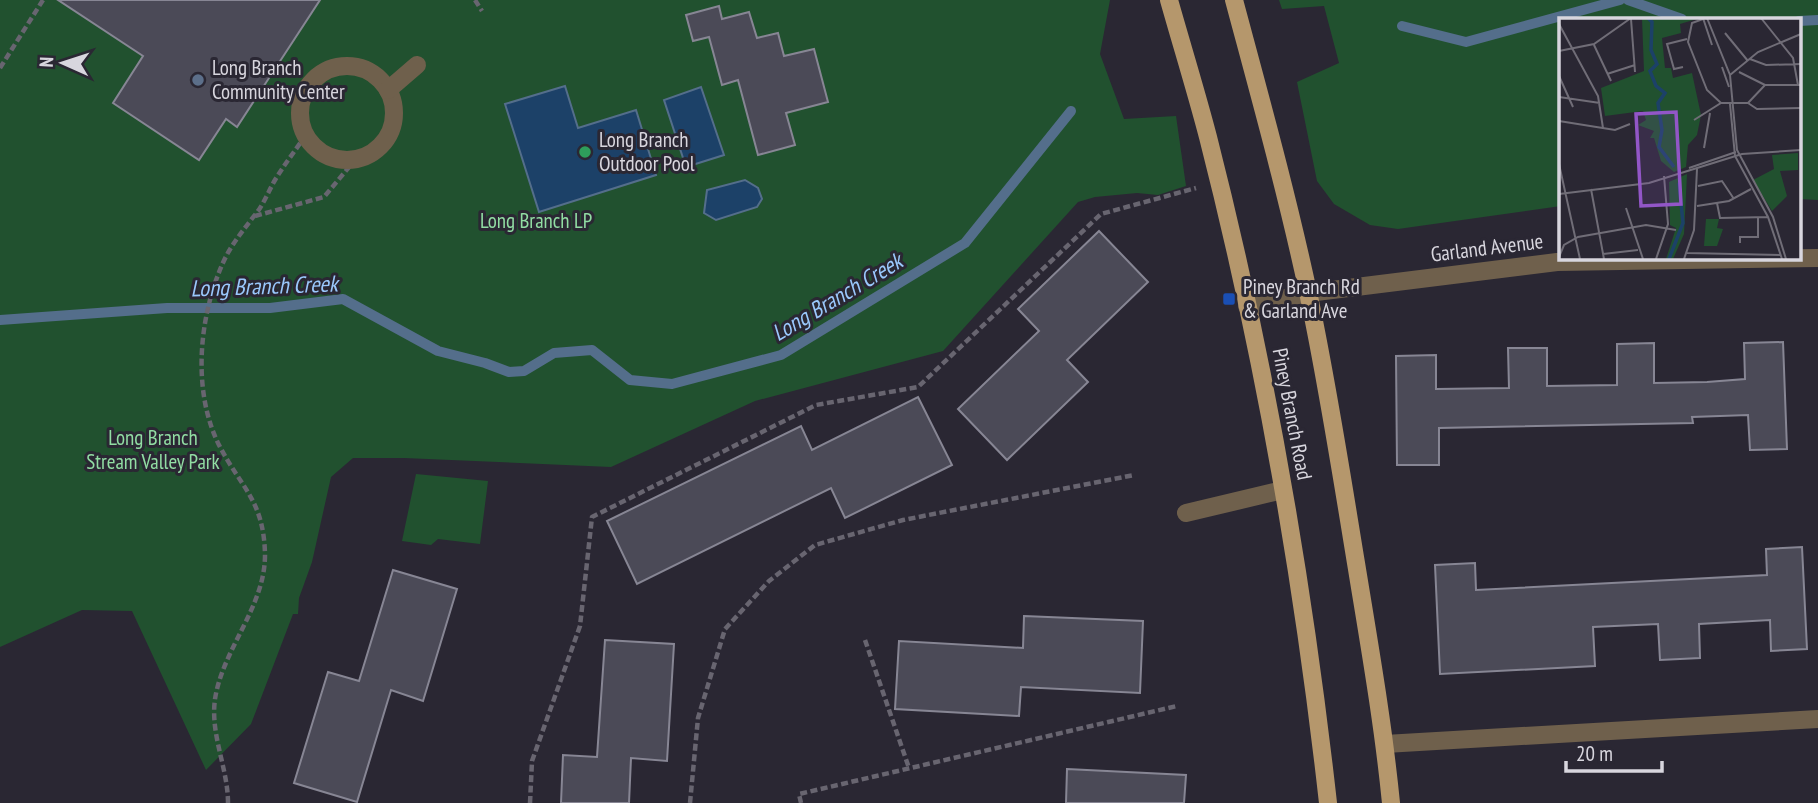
<svg xmlns="http://www.w3.org/2000/svg" width="1818" height="803" viewBox="0 0 1818 803" font-family="'PT Sans Narrow',sans-serif">
<style>
.green{fill:#21512f}
.water{fill:#1c4168;stroke:#546e8b;stroke-width:2}
.lines{fill:none;stroke-linecap:round;stroke-linejoin:round}
.stream{stroke:#546e8b;stroke-width:10}
.building{fill:#4b4a57;stroke:#878694;stroke-width:2}
.path{stroke:#686570;stroke-width:4.5;stroke-dasharray:7 3.5;stroke-linecap:butt}
.minor{stroke:#6f604c;stroke-width:18}
.major{stroke:#b5976c;stroke-width:18}
.service-dot{fill:#5c6f8a;stroke:#2a2733;stroke-width:2.5}
.leisure-dot{fill:#2e9e5b;stroke:#2a2733;stroke-width:2.5}
.transit-dot{fill:#1a4fb4;stroke:#2a2733;stroke-width:2.5}
.labels{text-anchor:middle;stroke-width:6;stroke-linejoin:round;paint-order:stroke}
.poi-label{font-size:21px;fill:#d8d6de;stroke:#2a2733;text-anchor:start}
.park-label{font-size:21px;fill:#91dda3;stroke:#2a2733}
.street-label{font-size:21px;fill:#d8d6de;stroke:#2a2733}
.water-label{font-size:23px;font-style:italic;fill:#9ac8fc;stroke:#2a2733}
.inset-river{fill:none;stroke:#1c4168;stroke-width:3.5}
.inset-road{fill:none;stroke:#706d77;stroke-width:2}
.view{fill:#9256c7;fill-opacity:0.15;stroke:#9256c7;stroke-width:3.5}
.inset-edge{fill:none;stroke:#d8d6de;stroke-width:3.5}
</style>
<rect width="100%" height="100%" fill="#2a2733"/>
<g class="green">
<polygon points="0,0 1110,0 1100,54 1124,119 1176,116 1186,186 1158,195 1137,193 1095,197 1078,202 943,351 755,401 611,467 404,458 353,458 331,477 312,562 299,598 298,614 293,614 251,724 206,770 132,611 82,610 0,647"/>
<polygon points="1279,0 1818,0 1818,200 1799,199 1799,19 1561,19 1561,206 1398,229 1370,225 1334,204 1317,181 1297,82 1339,63 1324,6 1282,9"/>
<polygon points="416,474 488,481 480,544 438,539 431,545 402,541"/>
</g>
<g class="water">
<polygon points="565,86 578,128 636,110 656,175 539,212 505,104"/>
<polygon points="701,87 724,155 686,167 664,100"/>
<polygon points="745,180 758,188 762,199 757,207 716,220 704,213 707,190"/>
</g>
<g class="lines">
<g class="stream">
<polyline points="1628,0 1682,19"/>
<polyline points="1799,21 1818,20"/>
<polyline points="1402,26 1466,42 1620,0"/>
<polyline points="0,320 167,308 270,308 343,299 438,351 485,363 509,372 524,371 554,353 592,350 630,380 672,384 781,355 965,243 1071,111"/>
</g>
</g>
<g class="building">
<polygon points="58,0 320,0 237,127 226,119 199,160 113,103 143,56"/>
<polygon points="719,6 722,19 749,12 757,38 778,33 784,56 814,49 828,102 786,113 795,145 758,155 738,80 722,85 709,37 693,41 686,15"/>
<polygon points="1099,231 1148,282 1067,360 1088,382 1007,460 958,409 1039,331 1018,309"/>
<polygon points="1783,342 1787,449 1750,450 1748,415 1692,417 1693,423 1439,428 1439,465 1397,465 1396,356 1436,355 1436,389 1509,388 1508,348 1547,348 1547,386 1617,385 1617,344 1654,343 1654,383 1707,382 1745,379 1744,343"/>
<polygon points="918,397 952,465 845,518 831,488 637,584 607,521 801,426 812,450"/>
<polygon points="1802,547 1807,649 1771,651 1770,620 1699,624 1700,658 1660,660 1658,624 1593,627 1595,666 1440,674 1435,565 1475,563 1476,590 1767,575 1766,549"/>
<polygon points="393,570 457,589 423,701 391,690 357,802 294,783 328,672 359,681"/>
<polygon points="1024,616 1143,621 1140,693 1021,687 1019,716 895,709 899,641 1023,648"/>
<polygon points="605,640 674,644 667,761 631,758 629,803 561,803 563,755 597,757"/>
<polygon points="1067,769 1186,775 1184,803 1066,803"/>
</g>
<g class="lines">
<g class="path">
<polyline points="475,0 482,11"/>
<polyline points="0,68 43,0"/>
<polyline points="255,216 324,197 355,160"/>
<polyline points="865,640 909,768"/>
<path d="M228,803C228,768 210,735 215,699C223,648 265,607 265,555C264,500 241,488 219,445C192,391 199,318 222,265C230,246 242,232 254,216C263,206 268,192 275,180C284,165 295,151 305,136"/>
<polyline points="530,803 532,761 580,626 592,517 816,405 918,387 1101,214 1196,188"/>
<polyline points="690,803 698,718 725,629 769,581 815,545 903,520 1134,475"/>
<polyline points="801,803 799,794 1177,706"/>
</g>
<g class="minor">
<circle cx="347" cy="113" r="47"/>
<polyline points="388,90 417,65"/>
<polyline points="1247,306 1308,293 1557,262 1818,258"/>
<polyline points="1186,513 1283,490"/>
<polyline points="1385,744 1818,719"/>
</g>
<g class="major">
<path d="M1169,0C1182,46 1196,91 1208,137C1264,356 1303,579 1328,803"/>
<path d="M1234,0C1260,97 1287,194 1308,292C1327,381 1341,472 1356,563C1369,643 1383,722 1391,803"/>
</g>
</g>
<circle class="service-dot" cx="198" cy="80" r="7"/>
<circle class="leisure-dot" cx="585" cy="152" r="7"/>
<rect class="transit-dot" x="1222" y="292" width="14" height="14" rx="3.5"/>
<g class="labels">
<g class="poi-label">
<text x="212" y="75">Long Branch<tspan x="212" dy="24">Community Center</tspan></text>
<text x="599" y="147">Long Branch<tspan x="599" dy="24">Outdoor Pool</tspan></text>
<text x="1243" y="294">Piney Branch Rd<tspan x="1243" dy="24">&amp; Garland Ave</tspan></text>
</g>
<g class="park-label">
<text x="536" y="228">Long Branch LP</text>
<text x="153" y="445">Long Branch<tspan x="153" dy="24">Stream Valley Park</tspan></text>
</g>
<g class="street-label">
<text transform="translate(1487 248) rotate(-7)" y="7">Garland Avenue</text>
<text transform="translate(1292 414) rotate(79)" y="7">Piney Branch Road</text>
</g>
<g class="water-label">
<text transform="translate(264 286) rotate(-2)" y="8">Long Branch Creek</text>
<text transform="translate(837 297) rotate(-31)" y="8">Long Branch Creek</text>
</g>
</g>
<g transform="translate(1559 18)">
<rect width="242" height="242" fill="#2a2733"/>
<path d="M83,0H141L121,6L122,15L103,20L106,50H112L114,60L133,55L142,97L138,117L129,127L127,149L115,154L102,143L95,120H91L95,113L79,107L87,102L84,93L46,98L42,70L85,53ZM239,135V152L221,153L228,178L213,193L194,162L215,151L213,137ZM128,156L125,216L114,241H107L117,210L111,207L110,164ZM147,201H160L158,210L164,211L158,228H145Z" fill="#21512f"/>
<path class="inset-river" d="M89,0L93,4L92,32L98,46L91,53L97,68L106,75L99,85L103,112L100,129L115,149M110,241L124,205L120,165"/>
<path class="inset-road" d="M144,0L153,27M148,0L171,57L178,132L214,199L227,241M202,0L234,40L239,67M72,1L76,54M144,1L133,5L129,24L148,72L162,85M0,6L39,78L44,110M166,15L189,43M35,27L52,63M0,33L35,26L72,0M191,41L207,47L242,46M124,49L115,51L108,26L128,21M163,49L170,69M180,54L206,67M48,56L76,47M171,57L199,34L242,16M0,58L14,89M0,79L41,85M189,85L206,67H242M189,85L198,91L242,90M171,86L176,138L209,199L223,241M135,102L162,85H189M0,103L56,112L71,106M145,130L151,95M0,146L21,241M130,150L177,134M139,168L163,163L175,181M32,171L45,241M0,176L90,165L183,136L242,132M158,185L161,200L209,199M138,188L170,183L192,171M67,190L84,241M181,225V219H199V199M128,235L222,237M44,236L79,232M0,239L5,227L19,219L87,207L117,212M97,241L109,206L105,158M125,241L135,212L138,151"/>
<path class="view" d="M117,94L122,186L82,188L77,96Z"/>
<rect width="242" height="242" class="inset-edge"/>
</g>
<g transform="translate(63 63) rotate(273)" stroke="#2a2733" stroke-width="5" paint-order="stroke">
<path d="M0-5L12 26L0 18L-12 26Z" fill="#d8d6de"/>
<text y="-10" font-size="19" font-weight="bold" text-anchor="middle" fill="#d8d6de">N</text>
</g>
<path d="M1566 761v10h96v-10" fill="none" stroke="#d8d6de" stroke-width="3.5"/>
<text x="1576" y="761" font-size="21" fill="#d8d6de" stroke="#2a2733" stroke-width="5" paint-order="stroke">20 m</text>
</svg>
